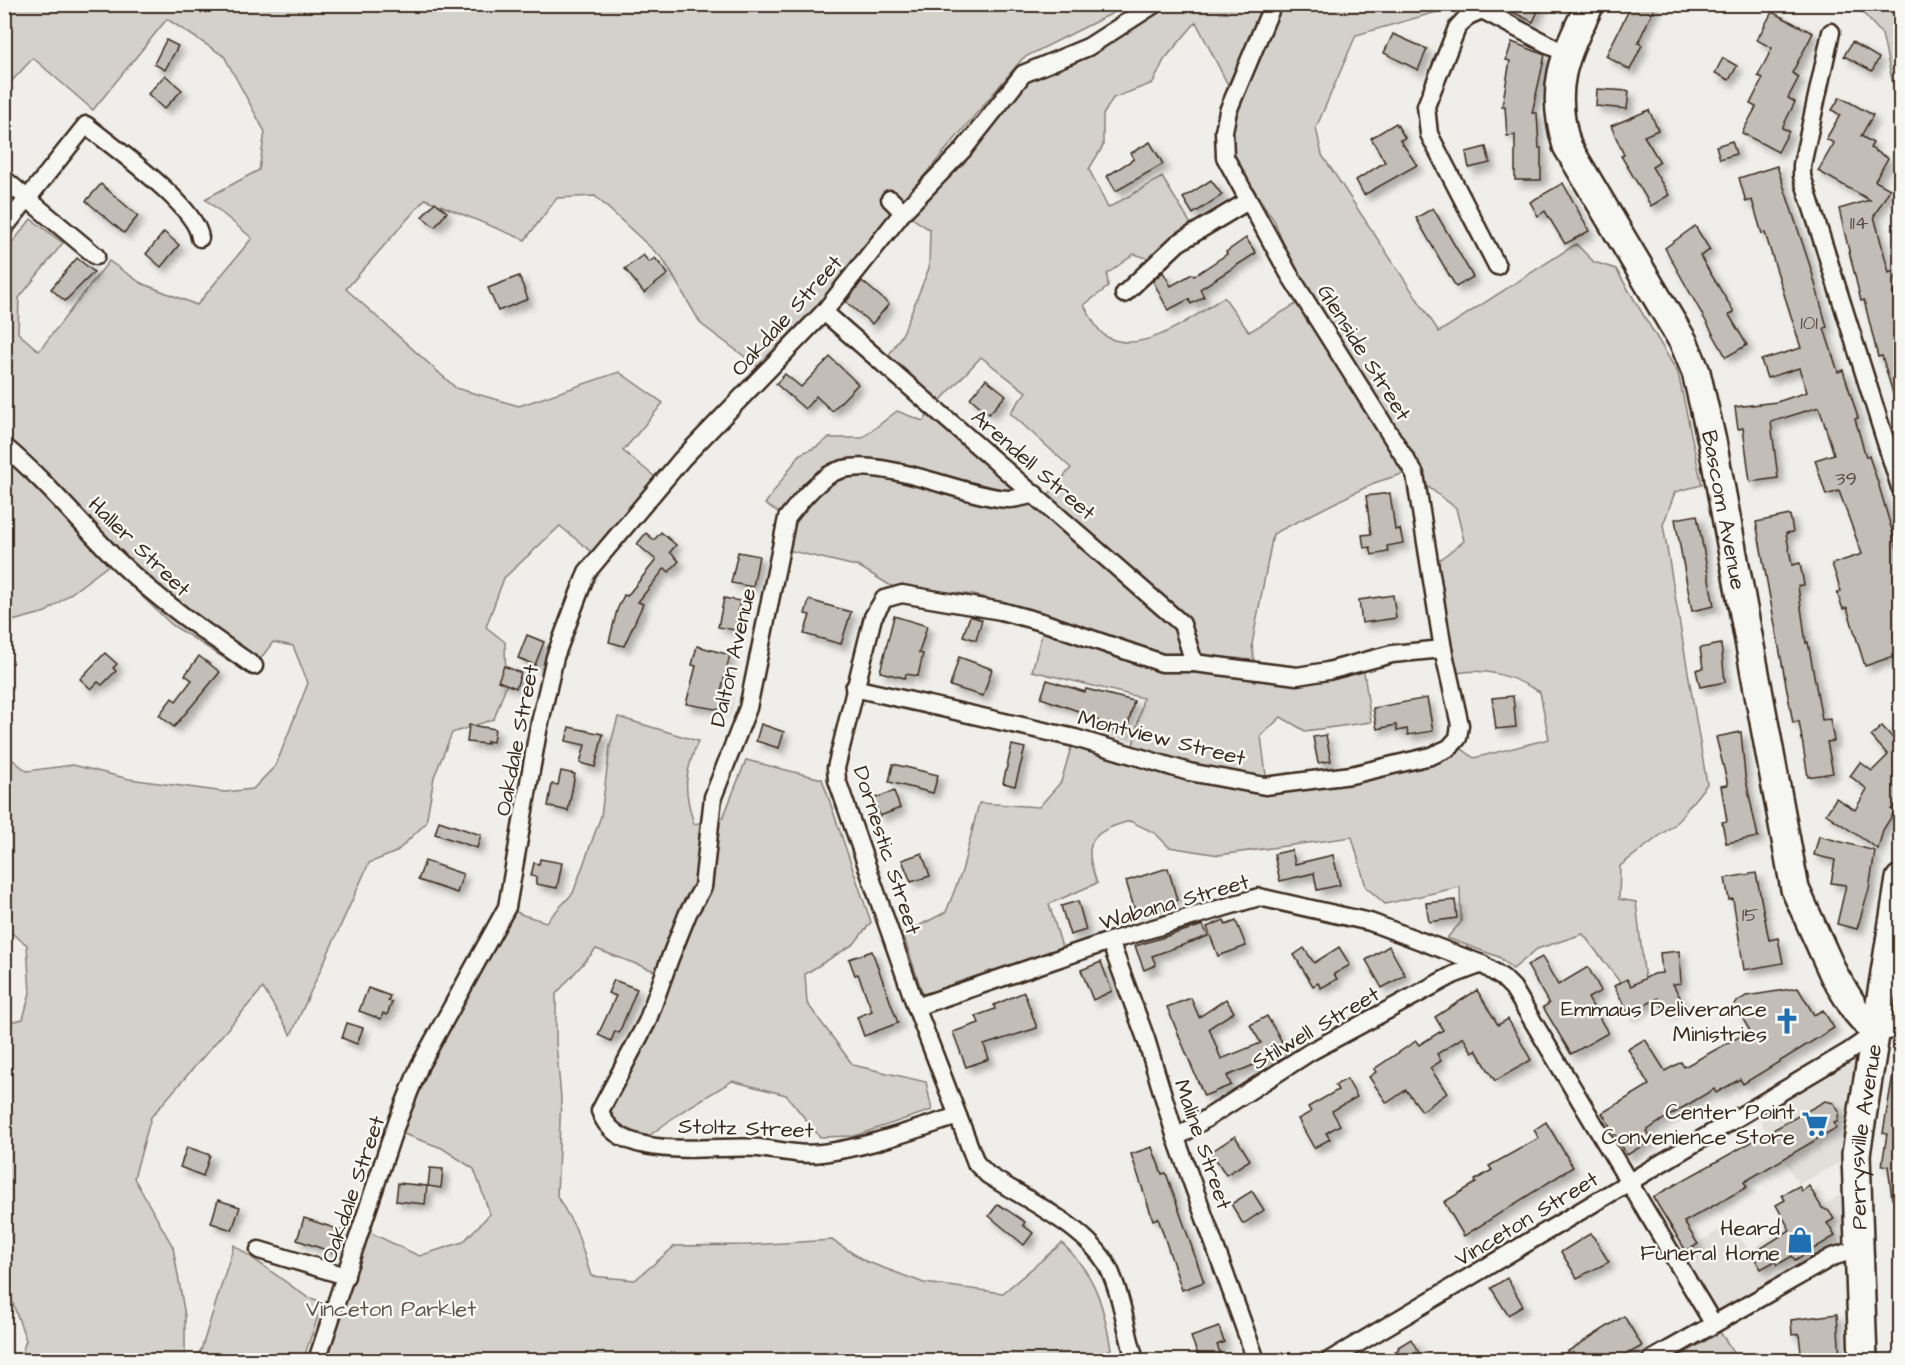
<svg xmlns="http://www.w3.org/2000/svg" width="1905" height="1365" viewBox="0 0 1905 1365" font-family="'Architects Daughter',sans-serif">
<style>
.built{fill:#e2dfdb}
.green{fill:#d4d1cc;stroke:#887e75;stroke-width:1.5}
.building{fill:#c2bdb7;stroke:#3b2a1e;stroke-width:1.5;filter:url(#shadow)}
.lines{fill:none;stroke-linecap:round;stroke-linejoin:round}
.street-casing{stroke:#3b2a1e;stroke-width:21}
.primary-casing{stroke:#3b2a1e;stroke-width:32}
.street{stroke:#f6f6f2;stroke-width:16}
.primary{stroke:#f6f6f2;stroke-width:27}
.labels{text-anchor:middle;stroke-width:5;stroke-linejoin:round;paint-order:stroke}
.number-label{font-size:20px;fill:#5d4f44}
.street-label{font-size:22px;fill:#3b2a1e;stroke:#f6f6f2}
.poi-label{font-size:22px;fill:#3b2a1e;stroke:#f6f6f2;text-anchor:end}
.park-label{font-size:22px;fill:#61544a;stroke:#f6f6f2}
</style>
<defs>
<filter id="shadow"><feDropShadow dx="5.5" dy="5.5" stdDeviation="3" flood-color="#0004"/></filter>
</defs>
<rect width="100%" height="100%" fill="#efeeea"/>
<filter id="ink" filterUnits="userSpaceOnUse"><feTurbulence type="fractalNoise" baseFrequency=".0167" numOctaves="2"/><feDisplacementMap in="SourceGraphic" scale="12" xChannelSelector="R" yChannelSelector="G"/><feConvolveMatrix kernelMatrix="1 2 1 2 8 2 1 2 1" color-interpolation-filters="sRGB"/></filter>
<g filter="url(#ink)">
<g class="built">
<polygon points="1875,1033 1856,1154 1799,1184 1753,1109"/>
<polygon points="1855,1186 1858,1249 1713,1323 1674,1258 1730,1223 1749,1250"/>
</g>
<g class="green">
<polygon points="5,5 1129,5 1023,58 881,227 818,307 760,368 701,324 663,259 595,196 557,198 525,240 425,199 346,289 456,388 519,406 619,372 663,403 623,451 659,480 594,554 560,526 504,578 486,627 505,642 506,686 494,719 452,733 434,777 426,823 396,852 369,863 291,1035 263,988 151,1117 134,1178 173,1247 185,1316 185,1360 20,1360 26,1340 5,1281 5,1023 23,1019 30,993 27,945 5,928 5,754 27,771 73,765 129,779 225,792 253,789 276,765 308,683 293,646 273,642 249,674 172,625 109,565 46,612 5,623 4,448 11,440 5,434 4,376 12,366 5,351 5,252 31,219 63,243 19,298 18,333 39,351 109,261 141,283 197,305 252,238 205,199 259,170 265,132 224,56 167,19 93,110 33,58 10,83 5,80"/>
<path d="M1164,5H1264L1228,85L1196,22L1164,60L1153,83L1113,98L1103,115V146L1089,169L1108,208L1162,177L1194,229L1150,259L1134,254L1107,274L1108,287L1084,305C1090,316 1098,333 1109,338C1145,355 1196,315 1224,297L1249,332L1301,301L1405,473L1374,483L1273,534L1252,644L1256,677L1363,665L1371,722L1305,731L1281,717L1261,736L1268,791L1442,762L1462,749L1474,758L1549,739L1540,692C1514,677 1487,667 1457,673L1435,563L1464,541L1456,508L1423,483L1291,263L1275,222L1230,153L1229,130L1236,102L1282,5H1461L1356,35L1316,128L1322,155L1439,332L1576,244L1594,262L1616,269L1678,373L1702,485L1675,492L1663,525L1707,784L1675,824L1620,866L1619,899L1636,902L1646,989L1629,994L1583,934L1537,949L1513,969L1499,957L1447,938L1461,922L1460,887L1385,904L1366,887L1352,837L1219,855L1169,847L1155,833L1130,821C1090,832 1082,842 1097,883L1049,904L1062,947L924,998L903,934L946,912L962,871L979,803L1039,807L1061,782L1072,744L1130,760L1143,698L1032,671L1047,615L974,595L891,586L860,567L779,548L787,518L765,504L800,454L816,447L829,438H862L897,411L923,421L931,412L1039,506L1071,468L1010,413L1026,392L981,357L940,401L887,358L903,333L929,268L930,230L909,216L1027,75Z"/>
<polygon points="1856,5 1900,5 1900,116 1882,34"/>
<path d="M618,717L698,741C684,775 683,789 694,824L723,818L746,760L822,779L871,922L854,944L805,974L807,1003L853,1065L926,1082L932,1110L854,1136L820,1137L786,1095L732,1081L681,1112L641,1142L619,1132L604,1111L668,976L596,949L556,994V1043L561,1098L557,1196L576,1229L591,1276L635,1280L675,1246L749,1245L832,1240L865,1261L924,1283L1003,1293L1062,1243C1096,1276 1103,1303 1111,1349L1091,1360H318L367,1231L419,1256L463,1242L490,1214L474,1169L442,1148L390,1129L500,904L523,915L546,922L573,893L601,816L610,746Z"/>
<polygon points="234,1245 307,1297 323,1302 303,1360 192,1360 201,1350"/>
<polygon points="1720,1332 1739,1360 1674,1360"/>
</g>
<g class="building">
<polygon points="1496,4 1541,4 1533,22"/>
<polygon points="1632,4 1656,4 1638,43 1642,45 1630,70 1606,56"/>
<polygon points="1772,12 1813,33 1792,73 1799,77 1788,98 1795,102 1782,128 1789,131 1778,152 1742,133 1756,107 1750,104 1763,78 1758,76 1772,48 1757,40"/>
<polygon points="1393,34 1427,49 1418,70 1384,53"/>
<polygon points="166,40 178,46 165,70 154,64"/>
<polygon points="1512,42 1545,55 1532,113 1537,113 1539,148 1541,148 1541,180 1515,180 1515,135 1507,136 1505,106 1502,106 1510,61 1506,60"/>
<polygon points="1852,42 1879,58 1872,71 1844,56"/>
<polygon points="1723,58 1737,66 1729,80 1715,73"/>
<polygon points="165,75 182,90 164,109 148,94"/>
<polygon points="1597,89 1629,91 1627,109 1596,106"/>
<polygon points="1840,97 1873,115 1861,136 1873,143 1870,148 1888,158 1875,181 1890,189 1874,216 1889,273 1893,271 1899,291 1893,292 1900,320 1900,406 1897,407 1882,356 1878,357 1864,300 1861,301 1839,209 1870,200 1818,171 1834,143 1826,139 1840,115 1832,110"/>
<polygon points="1649,110 1658,130 1644,136 1660,162 1652,167 1669,195 1651,206 1621,156 1624,155 1611,126"/>
<polygon points="1396,123 1405,138 1400,140 1417,165 1364,195 1356,180 1385,162 1371,138"/>
<polygon points="1732,141 1736,154 1720,159 1716,146"/>
<polygon points="1150,142 1163,164 1116,191 1107,176 1134,159 1131,153"/>
<polygon points="1486,147 1490,163 1469,168 1466,152"/>
<polygon points="1777,166 1811,269 1827,327 1824,328 1838,372 1843,370 1858,418 1855,419 1866,457 1869,456 1879,486 1900,558 1900,654 1865,666 1847,608 1843,609 1837,593 1841,591 1832,564 1862,554 1839,491 1826,495 1815,460 1834,454 1819,407 1771,422 1778,478 1750,482 1743,428 1738,429 1735,407 1777,402 1807,392 1799,368 1767,378 1761,360 1801,348 1765,233 1762,234 1752,200 1746,202 1739,178"/>
<polygon points="1211,180 1222,195 1193,214 1183,198"/>
<polygon points="1563,183 1589,231 1565,244 1545,211 1538,216 1530,202"/>
<polygon points="101,184 138,216 124,233 86,201"/>
<polygon points="435,202 447,212 435,227 422,217"/>
<polygon points="1433,208 1473,277 1456,287 1416,218"/>
<polygon points="1695,226 1710,250 1700,256 1734,312 1729,315 1747,345 1726,357 1665,248"/>
<polygon points="164,232 179,245 161,267 146,254"/>
<polygon points="1246,238 1256,253 1200,289 1204,297 1191,304 1189,299 1168,310 1153,281 1163,272 1171,286 1192,274 1194,276 1227,254 1226,252"/>
<polygon points="643,255 649,262 655,258 668,274 644,293 625,269"/>
<polygon points="77,258 94,272 65,301 51,289"/>
<polygon points="519,276 528,299 498,311 488,288"/>
<polygon points="862,281 889,304 872,324 846,302"/>
<polygon points="830,357 858,384 832,411 816,396 805,409 776,384 785,374 801,387"/>
<polygon points="986,379 1006,395 989,414 970,398"/>
<polygon points="1390,493 1395,530 1400,529 1403,543 1387,546 1388,552 1372,555 1370,547 1364,548 1362,535 1371,534 1366,496"/>
<polygon points="1697,515 1714,606 1692,611 1675,519"/>
<polygon points="1790,515 1793,532 1786,533 1792,565 1800,563 1804,585 1798,586 1806,643 1808,642 1822,720 1830,719 1834,741 1827,742 1833,773 1808,777 1799,721 1793,723 1756,522"/>
<polygon points="661,532 676,545 670,552 679,561 669,572 665,568 638,602 643,604 624,646 609,642 617,610 624,595 627,596 656,560 637,544 646,533 654,540"/>
<polygon points="738,552 759,556 753,587 731,583"/>
<polygon points="1393,595 1396,618 1362,623 1359,600"/>
<polygon points="724,598 740,601 735,630 718,627"/>
<polygon points="809,600 851,612 841,644 804,634 810,615 805,614"/>
<polygon points="894,616 927,626 919,653 923,654 918,676 906,674 905,678 880,672"/>
<polygon points="970,616 982,620 976,640 963,636"/>
<polygon points="527,635 544,642 535,665 518,658"/>
<polygon points="1721,644 1725,682 1700,687 1696,670 1703,668 1700,648"/>
<polygon points="697,646 730,655 721,691 725,693 721,710 686,704 696,666 692,665"/>
<polygon points="105,653 117,664 113,668 116,671 102,685 98,682 91,689 80,679"/>
<polygon points="199,656 220,672 174,727 159,715 172,698 176,701 192,680 185,675"/>
<polygon points="959,657 992,669 983,696 950,686"/>
<polygon points="504,666 521,673 516,688 498,681"/>
<polygon points="1047,680 1085,692 1086,689 1134,701 1126,734 1096,726 1098,720 1080,715 1081,712 1041,698"/>
<polygon points="1513,696 1516,727 1496,729 1492,698"/>
<polygon points="1427,698 1433,731 1408,735 1407,729 1397,731 1396,725 1377,729 1373,708"/>
<polygon points="761,724 784,732 779,748 756,741"/>
<polygon points="469,725 495,729 493,742 487,741 487,744 467,742"/>
<polygon points="1882,726 1899,745 1900,743 1900,800 1891,809 1895,811 1883,830 1878,849 1826,814 1836,798 1855,810 1867,789 1850,776 1860,762 1872,771 1888,755 1871,736"/>
<polygon points="569,727 603,734 595,767 580,763 585,745 566,741"/>
<polygon points="1741,732 1745,776 1758,837 1726,843 1722,822 1727,821 1721,786 1728,785 1716,737"/>
<polygon points="1326,735 1331,761 1318,763 1313,737"/>
<polygon points="1012,745 1025,748 1015,786 1003,783"/>
<polygon points="893,764 938,775 933,793 889,782"/>
<polygon points="561,771 575,774 568,811 548,806 552,784 558,785"/>
<polygon points="894,791 900,808 880,816 873,799"/>
<polygon points="439,821 481,835 477,848 435,834"/>
<polygon points="1819,836 1875,851 1869,889 1857,929 1837,924 1846,885 1831,883 1835,860 1814,855"/>
<polygon points="1292,850 1295,864 1333,855 1340,885 1317,890 1314,873 1280,881 1274,854"/>
<polygon points="922,853 930,876 911,882 902,860"/>
<polygon points="540,859 562,863 557,888 536,884 536,877 531,876 534,863 539,864"/>
<polygon points="425,861 463,874 457,893 418,880"/>
<polygon points="1168,868 1177,900 1135,911 1126,881"/>
<polygon points="1756,873 1769,940 1778,938 1783,963 1744,970 1733,899 1729,900 1725,878"/>
<polygon points="1455,900 1457,918 1429,922 1426,903"/>
<polygon points="1078,901 1086,930 1070,935 1061,906"/>
<polygon points="1224,920 1226,925 1236,921 1246,946 1218,956 1207,927"/>
<polygon points="1203,925 1208,936 1152,956 1156,965 1144,970 1135,946"/>
<polygon points="1389,946 1405,975 1382,988 1366,960"/>
<polygon points="1339,947 1350,965 1334,974 1337,979 1321,988 1318,983 1313,986 1294,955 1304,948 1314,963"/>
<polygon points="872,951 898,1023 864,1036 857,1017 872,1011 858,974 855,975 849,959"/>
<polygon points="1679,951 1681,983 1673,984 1683,1003 1666,1013 1658,998 1629,1014 1614,986 1627,979 1631,986 1653,974 1662,973 1660,953"/>
<polygon points="1542,957 1558,985 1588,967 1601,991 1588,998 1608,1033 1571,1054 1543,1007 1549,1004 1527,965"/>
<polygon points="1101,962 1112,991 1093,1000 1081,970"/>
<polygon points="614,980 637,989 619,1033 615,1031 611,1041 598,1035 616,996 608,993"/>
<polygon points="368,988 390,996 388,1001 392,1002 387,1015 383,1013 381,1019 359,1011"/>
<polygon points="1798,988 1814,1015 1823,1010 1834,1028 1743,1084 1740,1079 1716,1093 1714,1089 1667,1117 1646,1131 1652,1140 1627,1155 1602,1113 1649,1085 1628,1049 1645,1039 1665,1071 1681,1062 1684,1067 1750,1031 1734,1004 1746,996"/>
<polygon points="1477,990 1498,1025 1508,1019 1531,1060 1495,1081 1476,1050 1472,1052 1463,1037 1437,1054 1441,1061 1430,1068 1447,1093 1422,1111 1406,1090 1387,1103 1369,1077 1376,1072 1374,1069 1416,1041 1419,1045 1443,1030 1435,1017"/>
<polygon points="1024,992 1037,1028 984,1045 989,1059 966,1067 953,1032 979,1023 976,1016 995,1009 994,1005"/>
<polygon points="1191,998 1199,1017 1226,999 1234,1012 1209,1028 1221,1059 1261,1043 1250,1025 1267,1016 1285,1047 1256,1064 1227,1076 1231,1085 1204,1096 1167,1007"/>
<polygon points="347,1023 363,1028 357,1044 342,1038"/>
<polygon points="1893,1074 1900,1075 1900,1199 1892,1199 1888,1166 1882,1165 1887,1134 1883,1133"/>
<polygon points="1347,1079 1357,1097 1332,1111 1340,1125 1326,1133 1330,1139 1314,1148 1298,1119 1311,1112 1308,1107 1338,1090 1335,1085"/>
<polygon points="1825,1101 1834,1103 1839,1112 1837,1122 1834,1123 1836,1128 1744,1182 1747,1187 1684,1222 1698,1244 1686,1251 1653,1197"/>
<polygon points="1546,1122 1573,1167 1464,1236 1444,1202 1476,1183 1475,1180 1492,1170 1489,1166 1539,1138 1534,1130"/>
<polygon points="1235,1136 1250,1160 1226,1175 1211,1152"/>
<polygon points="187,1147 210,1155 203,1176 180,1167"/>
<polygon points="1152,1147 1162,1174 1166,1173 1204,1282 1182,1290 1158,1218 1153,1220 1131,1154"/>
<polygon points="430,1168 443,1169 441,1188 428,1186"/>
<polygon points="398,1183 427,1186 425,1204 396,1201"/>
<polygon points="1799,1186 1802,1191 1809,1186 1822,1208 1829,1211 1834,1219 1827,1223 1835,1236 1795,1260 1792,1256 1777,1265 1775,1261 1761,1269 1752,1254 1790,1230 1776,1205 1785,1200 1782,1195"/>
<polygon points="1252,1191 1264,1210 1243,1224 1231,1204"/>
<polygon points="218,1200 240,1207 232,1230 211,1223"/>
<polygon points="998,1204 1025,1222 1023,1225 1033,1233 1024,1245 989,1216"/>
<polygon points="304,1218 340,1230 332,1252 297,1240"/>
<polygon points="1591,1233 1609,1262 1577,1278 1561,1252"/>
<polygon points="1507,1278 1523,1306 1508,1315 1491,1288"/>
<polygon points="1837,1314 1840,1360 1810,1360 1808,1352 1801,1353 1799,1334 1792,1335 1791,1320"/>
<polygon points="1624,1316 1642,1346 1617,1360 1554,1360"/>
<polygon points="1219,1327 1224,1342 1217,1345 1223,1360 1200,1360 1191,1337"/>
<polygon points="1411,1339 1423,1360 1381,1360 1399,1349 1398,1347"/>
</g>
<g class="lines">
<g class="street-casing">
<g id="street">
<polyline points="1831,32 1802,165 1802,176 1900,487"/>
<polyline points="4,179 96,256"/>
<polyline points="890,199 903,212 963,150 1023,74 1088,47 1155,4"/>
<path d="M4,228L86,125C113,147 197,206 200,238"/>
<polyline points="1497,266 1429,134 1426,106 1457,28 1468,16 1482,10 1566,54"/>
<polyline points="1124,294 1178,243 1248,201"/>
<polyline points="824,312 1182,624 1194,663"/>
<path d="M4,446C46,481 79,522 117,560C159,601 206,633 254,666"/>
<polyline points="854,688 1075,738 1189,772 1265,786 1351,775 1431,756 1449,748 1458,738 1460,725 1443,649 1415,474 1289,274 1225,157 1224,131 1228,111 1273,4"/>
<polyline points="1110,941 1146,1039 1176,1138 1256,1360"/>
<polyline points="916,1007 1110,941 1259,897 1370,922 1482,964 1503,978 1513,988 1713,1323"/>
<path d="M958,1116C913,1130 868,1147 822,1153C799,1156 780,1150 758,1148C715,1144 618,1165 600,1111L647,1022L670,958L688,913L703,887L713,797L748,708L787,518C799,503 812,486 829,475C869,449 962,497 1008,499C1017,499 1027,496 1035,494"/>
<polyline points="1176,1138 1310,1052 1453,975 1482,964"/>
<polyline points="259,1250 346,1276"/>
<polyline points="317,1360 394,1130 420,1065 507,907 538,731 555,657 587,572 682,459 824,312 903,212"/>
<path d="M1135,1360C1126,1331 1122,1295 1108,1267C1088,1228 1025,1199 988,1175L976,1163L916,1007L837,780L836,768L873,617L884,599L902,594L1001,611L1045,623L1162,663H1194L1297,676L1328,671L1392,654L1443,649"/>
<polyline points="1330,1360 1848,1052 1875,1033 1900,1029"/>
<polyline points="1651,1360 1832,1257 1858,1249"/>
</g>
</g>
<g class="primary-casing">
<g id="primary">
<path id="s1" d="M1590,4C1564,57 1549,87 1567,146L1684,343L1696,372L1712,441L1795,889L1834,975L1856,1011L1875,1033"/>
<path id="s2" d="M1863,1360L1856,1154L1900,879"/>
</g>
</g>
<use href="#street" class="street"/>
<use href="#primary" class="primary"/>
</g>
</g>
<defs>
<g id="church-bare" transform="scale(2.07)"><path d="M-1.2-6h2.4v3.5h3.3v2.4h-3.3V6h-2.4V-.1h-3.3v-2.4h3.3Z" fill="#1f6fb2" stroke="#f6f6f2" stroke-width="2.5" paint-order="stroke"/></g>
<g id="supermarket-bare" transform="scale(2.07)"><path d="M-6-5.5h2.5l.6 2H6L4.5 2H-2.5L-4.4-4H-6ZM-1.5 3.2a1.3 1.3 0 1 0 .1 0ZM3 3.2a1.3 1.3 0 1 0 .1 0Z" fill="#1f6fb2" stroke="#f6f6f2" stroke-width="2.5" paint-order="stroke"/></g>
<g id="shop-bare" transform="scale(2.07)"><path d="M-5-2.5h2.3a2.7 3.5 0 0 1 5.4 0H5L5.5 6h-11ZM-1.5-2.5h3a1.5 2.3 0 0 0-3 0Z" fill="#1f6fb2" stroke="#f6f6f2" stroke-width="2.5" paint-order="stroke"/></g>
</defs>
<g fill-rule="evenodd">
<use href="#church-bare" x="1787" y="1021"/>
<use href="#supermarket-bare" x="1815" y="1124"/>
<use href="#shop-bare" x="1800" y="1240"/>
</g>
<g class="labels">
<g class="number-label">
<text x="1859" y="229">114</text>
<text x="1809" y="329">101</text>
<text x="1846" y="485">39</text>
<text x="1750" y="921">15</text>
</g>
<g class="street-label">
<text transform="translate(786 315) rotate(-48)" y="8">Oakdale Street</text>
<text transform="translate(1365 352) rotate(58)" y="8">Glenside Street</text>
<text transform="translate(1034 464) rotate(41)" y="8">Arendell Street</text>
<text dy="8" stroke="none"><textPath href="#s1" startOffset="550">Bascom Avenue</textPath></text>
<text transform="translate(140 546) rotate(44)" y="8">Haller Street</text>
<text transform="translate(732 657) rotate(-77)" y="8">Dalton Avenue</text>
<text transform="translate(1162 737) rotate(14)" y="8">Montview Street</text>
<text transform="translate(516 740) rotate(-79)" y="8">Oakdale Street</text>
<text transform="translate(888 850) rotate(72)" y="8">Dornestic Street</text>
<text transform="translate(1174 901) rotate(-16)" y="8">Wabana Street</text>
<text transform="translate(1315 1027) rotate(-30)" y="8">Stilwell Street</text>
<text transform="translate(746 1127) rotate(2)" y="8">Stoltz Street</text>
<text dy="8" stroke="none"><textPath href="#s2" startOffset="224">Perrysville Avenue</textPath></text>
<text transform="translate(1204 1144) rotate(71)" y="8">Maline Street</text>
<text transform="translate(352 1189) rotate(-71)" y="8">Oakdale Street</text>
<text transform="translate(1526 1218) rotate(-31)" y="8">Vinceton Street</text>
</g>
<g class="poi-label">
<text x="1767" y="1016">Emmaus Deliverance<tspan x="1767" dy="25">Ministries</tspan></text>
<text x="1795" y="1119">Center Point<tspan x="1795" dy="25">Convenience Store</tspan></text>
<text x="1780" y="1235">Heard<tspan x="1780" dy="25">Funeral Home</tspan></text>
</g>
<g class="park-label">
<text x="391" y="1316">Vinceton Parklet</text>
</g>
</g>
<rect width="1905" height="1365" fill="none" stroke="#f6f6f2" stroke-width="24"/>
<rect x="12" y="12" width="1881" height="1341" fill="none" stroke="#3b2a1e" stroke-width="2" filter="url(#ink)"/>
</svg>
